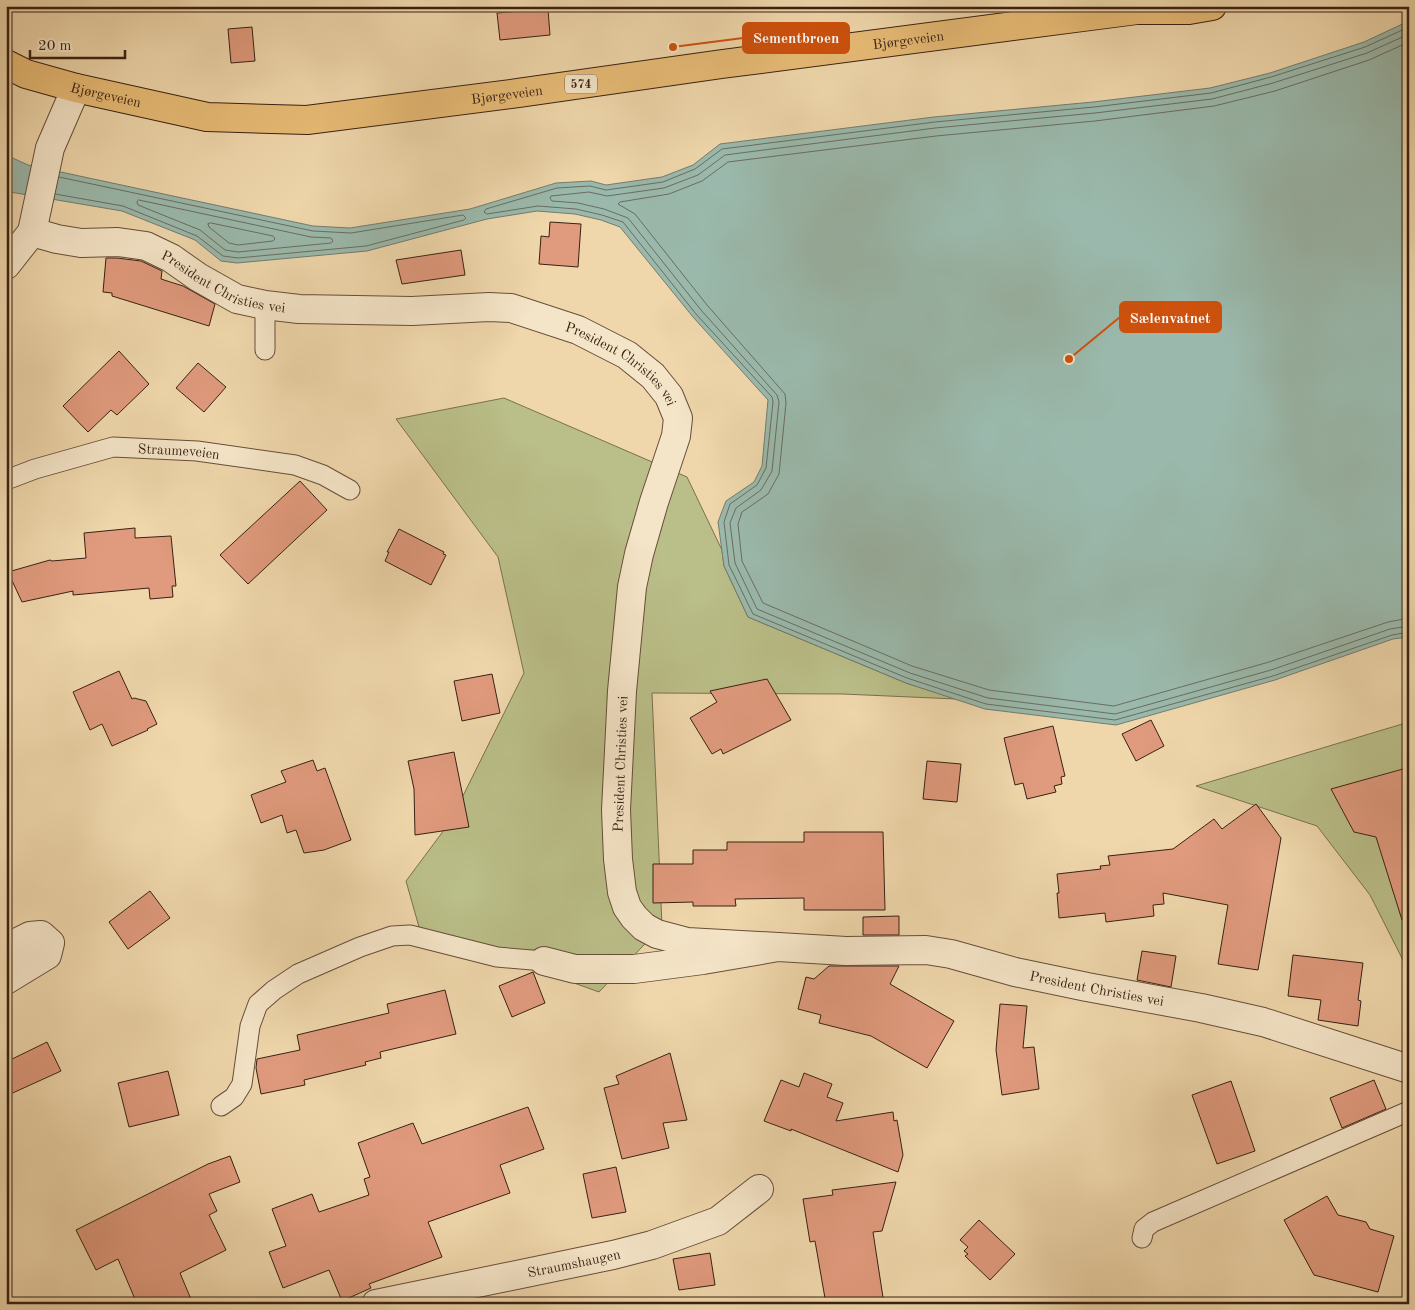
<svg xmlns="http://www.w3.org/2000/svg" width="1415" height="1310" viewBox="0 0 1415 1310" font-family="'Old Standard TT',serif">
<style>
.green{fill:#babe88;stroke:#7a704e}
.water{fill:#9ab9ac;stroke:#737c6f}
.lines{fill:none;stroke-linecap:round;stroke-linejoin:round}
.shore{stroke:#6a6d60;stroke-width:1}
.building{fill:#e09a7d;stroke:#392113}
.lane-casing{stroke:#664e39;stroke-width:21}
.street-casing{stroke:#664e39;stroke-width:30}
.primary-casing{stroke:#392113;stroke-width:30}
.lane{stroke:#f5e5c8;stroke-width:19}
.street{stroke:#f5e5c8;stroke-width:28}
.primary{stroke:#e8bc76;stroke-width:28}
.labels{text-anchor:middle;stroke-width:4.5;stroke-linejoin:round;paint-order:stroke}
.shield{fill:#f5e5c8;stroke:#715c49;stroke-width:1}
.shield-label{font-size:12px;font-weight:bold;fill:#392113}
.street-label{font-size:14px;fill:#392113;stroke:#f5e5c8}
.leader{fill:none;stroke:#ce510d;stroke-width:2}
.callout-dot{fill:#ce510d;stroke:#f5e5c8;stroke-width:2}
.callout{fill:#ce510d;stroke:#ce510d;stroke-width:2}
.callout-label{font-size:15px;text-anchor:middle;font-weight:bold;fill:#fff}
</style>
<rect width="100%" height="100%" fill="#efd7ab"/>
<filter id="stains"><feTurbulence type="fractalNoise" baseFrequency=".004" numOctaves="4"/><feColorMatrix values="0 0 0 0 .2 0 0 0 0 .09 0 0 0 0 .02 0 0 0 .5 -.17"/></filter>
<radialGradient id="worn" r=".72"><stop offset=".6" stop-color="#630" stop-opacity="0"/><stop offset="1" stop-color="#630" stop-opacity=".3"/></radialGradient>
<g class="green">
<polygon points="504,398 687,477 722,550 724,566 748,617 906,683 956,699 843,694 652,693 662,926 599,992 419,927 406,881 450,822 524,673 498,557 396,419"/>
<polygon points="1409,722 1409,972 1370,895 1317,826 1196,786"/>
</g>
<polygon class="water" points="1409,21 1409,637 1393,639 1275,680 1116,725 985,709 906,683 748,617 724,566 718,522 726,501 754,482 762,466 768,400 693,317 620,227 601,220 575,214 537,211 487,219 367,251 237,263 221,261 195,240 122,211 10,192 6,194 6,155 28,165 313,226 350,228 470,209 556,183 591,181 606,185 662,177 693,165 720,144 934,117 1093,102 1210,88 1270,73 1364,42"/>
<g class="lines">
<g class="shore">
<polyline points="1409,27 1365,47 1271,77 1211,93 1094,107 935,122 722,149 695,169 663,182 606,190 590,186 557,188 486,209 484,212 487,214 538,206 576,209 602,215 623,222 696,314 772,397 773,402 766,468 757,485 730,504 724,522 729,565 753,614 907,678 986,704 1115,720 1273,676 1392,635 1409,632"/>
<polyline points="1409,34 1367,53 1273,83 1212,99 1095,113 935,128 725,155 698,175 664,188 607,196 589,192 551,196 550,198 552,201 578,203 604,209 628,218 701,310 777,395 779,402 772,471 761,490 736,508 730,523 735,563 757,609 910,673 988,698 1115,714 1271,670 1390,629 1409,626"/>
<polyline points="1409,42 1369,60 1275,91 1214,106 1095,121 936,136 728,162 702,181 669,194 620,202 618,204 635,214 707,305 785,394 786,403 779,474 768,494 742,512 738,524 742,561 763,603 912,666 989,690 1114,706 1269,662 1388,622 1409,618"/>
<polyline points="55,194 123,206 197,236 223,256 238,258 366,246 464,220 466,218 463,215 351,233 313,231 59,177"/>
<polygon points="139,200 311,237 331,238 333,241 331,243 238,252 225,250 200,230 138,205 137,202"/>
<polygon points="211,223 273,236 275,239 273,241 238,245 229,243 209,227 208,224"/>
</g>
</g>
<g class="building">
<polygon points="548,9 550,35 500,40 497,13"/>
<polygon points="252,27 255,61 231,63 228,29"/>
<polygon points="550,222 581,224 578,267 539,264 541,236 549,237"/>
<polygon points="461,250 465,275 402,284 396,260"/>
<polygon points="106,258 117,258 141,261 162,271 161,279 183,286 215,304 209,326 112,296 112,293 103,292"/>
<polygon points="119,351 149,384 117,415 111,410 88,432 63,406"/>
<polygon points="198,363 226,387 204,412 176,388"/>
<polygon points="300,481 327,510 248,584 220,555"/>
<polygon points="135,528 135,538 171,536 176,586 172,586 173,597 150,599 149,588 73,595 73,591 22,602 8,572 50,560 52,561 86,558 84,533"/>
<polygon points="399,529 444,552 443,554 446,555 431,585 385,561 389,552 387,552"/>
<polygon points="119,671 132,699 134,698 146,701 157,724 147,729 148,730 112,746 102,724 90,730 73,692"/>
<polygon points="492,674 500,713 462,721 454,681"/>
<polygon points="767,679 791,720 723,754 721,749 712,754 690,718 717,702 710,691"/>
<polygon points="1151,720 1164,746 1136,761 1122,734"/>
<polygon points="1053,726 1065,776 1061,777 1062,784 1054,786 1056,792 1027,799 1023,783 1015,785 1004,738"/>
<polygon points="454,752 469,827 415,835 414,789 408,761"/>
<polygon points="313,760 317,771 325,768 351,840 324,850 304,853 296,830 287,833 282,815 261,823 251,795 286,782 281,771"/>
<polygon points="927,761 961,764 957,802 923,799"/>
<polygon points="1403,769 1409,790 1409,919 1402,920 1376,837 1354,832 1331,789"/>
<polygon points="1256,804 1281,838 1258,970 1218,964 1228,905 1163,893 1164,904 1153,905 1154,916 1106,922 1105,913 1059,918 1057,893 1059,893 1057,874 1101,869 1100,866 1110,865 1108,856 1173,849 1214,819 1222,829"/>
<polygon points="804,832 883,832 885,910 804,910 804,898 735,899 736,906 693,906 693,902 653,903 653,864 693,864 693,850 727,850 727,842 804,842"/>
<polygon points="150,891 170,918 128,949 109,922"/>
<polygon points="899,916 899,935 863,935 863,917"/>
<polygon points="1142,951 1176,956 1171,987 1137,980"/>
<polygon points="1293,955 1363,963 1358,1000 1361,1001 1358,1026 1318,1020 1321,1000 1288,996"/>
<polygon points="829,966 899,966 890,984 954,1021 927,1068 871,1036 819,1023 821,1015 798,1009 806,977 814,979"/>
<polygon points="533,972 545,1003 512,1017 499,986"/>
<polygon points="445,990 456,1034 380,1052 381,1058 365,1062 366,1065 304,1080 305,1085 261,1094 256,1068 257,1059 300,1050 297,1035 389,1013 387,1004"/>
<polygon points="1000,1004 1027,1006 1023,1048 1034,1047 1039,1089 1002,1095 996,1050"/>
<polygon points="47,1042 61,1071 6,1096 6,1062"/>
<polygon points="670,1053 687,1120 663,1123 669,1148 622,1159 604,1088 619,1084 616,1076"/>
<polygon points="168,1071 179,1115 129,1127 118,1083"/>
<polygon points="804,1073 832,1084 827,1097 843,1103 836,1121 893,1112 894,1121 897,1120 903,1155 898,1172 791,1129 791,1131 764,1121 781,1080 799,1087"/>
<polygon points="1374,1080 1386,1109 1342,1128 1330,1098"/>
<polygon points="1231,1081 1255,1151 1217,1164 1192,1095"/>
<polygon points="528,1107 544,1149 500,1165 510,1193 428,1222 442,1257 369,1284 371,1288 342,1301 329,1270 283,1288 269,1252 286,1246 272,1209 312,1194 319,1212 369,1195 364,1179 370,1177 358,1143 413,1123 422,1144"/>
<polygon points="230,1156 240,1182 209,1194 217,1211 209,1215 226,1250 180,1273 193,1304 137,1304 118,1259 96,1270 76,1230 208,1164"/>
<polygon points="616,1167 626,1212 592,1218 583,1174"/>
<polygon points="896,1182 882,1231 873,1232 884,1304 826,1304 815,1241 810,1242 803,1199 833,1195 832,1190"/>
<polygon points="1327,1196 1338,1215 1366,1222 1370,1229 1394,1236 1378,1292 1314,1275 1284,1220"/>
<polygon points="979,1220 1015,1254 990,1280 965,1256 968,1254 964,1251 968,1247 960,1240"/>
<polygon points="710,1253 715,1285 679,1290 673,1259"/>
</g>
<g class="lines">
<g class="lane-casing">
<g id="lane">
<polyline points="265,350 265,305"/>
<path id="s1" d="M6,480L35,469L113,447L197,451L295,465L323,475L350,490"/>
<polyline points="221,1106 234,1097 242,1084 250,1026 258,1004 274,990 298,974 360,947 392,936 410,935 497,957 544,961"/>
<polyline points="1142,1238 1144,1229 1153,1222 1409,1111"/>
</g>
</g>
<g class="street-casing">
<g id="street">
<path id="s2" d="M32,232L57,239L81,243L118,242L146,246L171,258L198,277L237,299L265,305L299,309L412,311L489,307L511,308L578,330L627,355L653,376L669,396L678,418L676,436L654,502L639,554L632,587L622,691L616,810L618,859L622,892L627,907L634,917L644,927L657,934L687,942L778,947"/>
<polyline points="6,265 32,232 50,148 76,88"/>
<polyline points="6,948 30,936 41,935 50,943 47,955 6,980"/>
<path id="s3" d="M544,961L575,969H634L703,960L778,947L846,951L926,950L951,954L1015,972L1087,987L1201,1008L1263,1022L1409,1069"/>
<path id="s4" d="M376,1304L613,1255L652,1245L718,1221L759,1189"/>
</g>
</g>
<g class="primary-casing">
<g id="primary">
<path id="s5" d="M6,64L26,74L76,88L207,117L307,120L518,93L722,64L1137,10H1189L1212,6"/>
</g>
</g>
<use href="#lane" class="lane"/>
<use href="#street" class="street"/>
<use href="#primary" class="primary"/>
</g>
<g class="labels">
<rect class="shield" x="565" y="74.5" width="32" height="19" rx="4"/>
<g class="shield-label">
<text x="581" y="88">574</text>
</g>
<g class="street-label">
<text dy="5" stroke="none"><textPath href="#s5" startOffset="915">Bjørgeveien</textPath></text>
<text dy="5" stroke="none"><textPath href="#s5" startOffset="105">Bjørgeveien</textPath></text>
<text dy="5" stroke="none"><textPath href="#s5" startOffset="510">Bjørgeveien</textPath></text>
<text dy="5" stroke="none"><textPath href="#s2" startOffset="202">President Christies vei</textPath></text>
<text dy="5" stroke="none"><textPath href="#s2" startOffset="622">President Christies vei</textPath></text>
<text dy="5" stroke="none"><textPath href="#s1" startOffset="178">Straumeveien</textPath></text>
<text transform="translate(620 764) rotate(-88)" y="5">President Christies vei</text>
<text dy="5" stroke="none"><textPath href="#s3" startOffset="560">President Christies vei</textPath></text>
<text dy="5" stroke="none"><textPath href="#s4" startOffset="202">Straumshaugen</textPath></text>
</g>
</g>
<path class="leader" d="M673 47L743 38M1069 359L1120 317"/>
<g class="callout-dot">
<circle cx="673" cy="47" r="5"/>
<circle cx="1069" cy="359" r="5"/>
</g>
<g class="callout">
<rect x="743" y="23" width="106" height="30" rx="5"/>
<rect x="1120" y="302" width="101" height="30" rx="5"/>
</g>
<g class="callout-label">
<text x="796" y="43">Sementbroen</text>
<text x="1170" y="323">Sælenvatnet</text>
</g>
<rect width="1415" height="1310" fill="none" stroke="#efd7ab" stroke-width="25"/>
<rect x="8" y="8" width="1400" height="1295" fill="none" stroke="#392113" stroke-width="2.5"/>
<rect x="12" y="12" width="1390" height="1285" fill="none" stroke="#392113"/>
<path d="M30 50v8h95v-8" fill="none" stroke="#392113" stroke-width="2.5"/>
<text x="38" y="50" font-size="15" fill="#392113" stroke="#f5e5c8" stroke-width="4" paint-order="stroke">20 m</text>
<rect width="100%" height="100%" filter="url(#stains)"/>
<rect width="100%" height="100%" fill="url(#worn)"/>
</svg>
